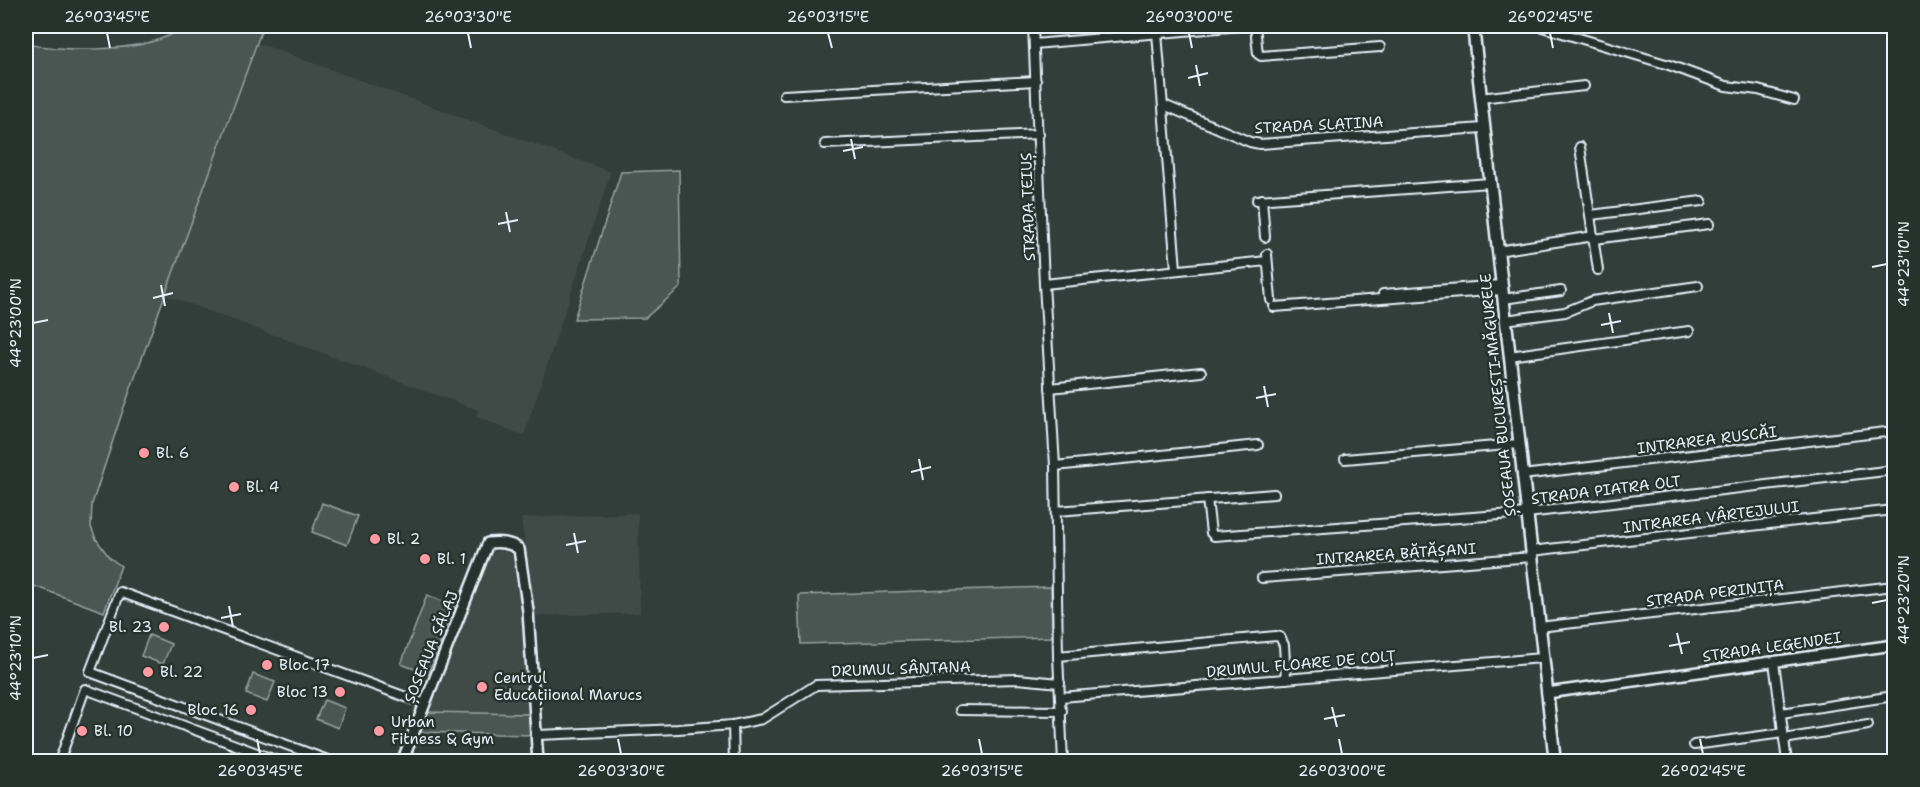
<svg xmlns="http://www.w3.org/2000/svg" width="1920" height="787" viewBox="0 0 1920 787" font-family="'Shantell Sans',sans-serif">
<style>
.built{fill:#3f4b46}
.green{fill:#495651;stroke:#98a4a4;stroke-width:1.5}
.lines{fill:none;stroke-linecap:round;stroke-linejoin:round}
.minor-casing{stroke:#e8f1f8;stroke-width:12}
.tertiary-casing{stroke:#e8f1f8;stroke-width:14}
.secondary-casing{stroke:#e8f1f8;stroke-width:15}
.minor{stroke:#26332d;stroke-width:8}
.tertiary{stroke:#26332d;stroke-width:9}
.secondary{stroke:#26332d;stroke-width:10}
.ticks{fill:none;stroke:#e8f1f8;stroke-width:2}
.poi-dot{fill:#ff9aa2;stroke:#26332d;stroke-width:2}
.labels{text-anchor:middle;stroke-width:5;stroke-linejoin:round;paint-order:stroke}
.street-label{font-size:15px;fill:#e8f1f8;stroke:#26332d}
.poi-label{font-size:15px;fill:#e8f1f8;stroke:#26332d;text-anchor:start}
.neatline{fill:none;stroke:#e8f1f8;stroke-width:2}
.ticks-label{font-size:15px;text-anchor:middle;fill:#e8f1f8}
</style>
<rect width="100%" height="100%" fill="#323e39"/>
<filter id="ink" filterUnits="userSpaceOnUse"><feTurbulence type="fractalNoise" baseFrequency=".0167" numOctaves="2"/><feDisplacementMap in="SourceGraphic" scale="12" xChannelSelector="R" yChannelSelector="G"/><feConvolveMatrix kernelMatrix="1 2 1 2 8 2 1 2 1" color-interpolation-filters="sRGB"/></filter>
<g filter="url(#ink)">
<g class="built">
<polygon points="258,43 611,172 524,435 476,417 478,410 165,295"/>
<polygon points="638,513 640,613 521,616 530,714 426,712 490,554 500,550 509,553 513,557 526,555 521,518"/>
</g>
<g class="green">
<path d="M188,26H263L123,410L92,504L91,527L96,539L109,557L121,566L104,612L26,583V44C64,51 127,52 163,38C172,35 180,30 188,26Z"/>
<polygon points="679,170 681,287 645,318 574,319 621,172"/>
<polygon points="322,503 358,516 347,545 312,532"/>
<polygon points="1051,587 1052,637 801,644 799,595"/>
<polygon points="427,595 455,606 428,674 401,664"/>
<polygon points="149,635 171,644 163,664 141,656"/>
<polygon points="253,674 275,682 267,702 246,694"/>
<polygon points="324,700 345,708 338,728 316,719"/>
<polygon points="426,712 530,714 533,735 418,732"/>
</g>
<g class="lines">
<g class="minor-casing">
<g id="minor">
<polyline points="1033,26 1044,284 1055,466 1058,656 1063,762"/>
<polyline points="1255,26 1258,54 1261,56 1380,47"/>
<polyline points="1539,26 1669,65 1726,86 1758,90 1794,100"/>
<polyline points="1157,33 1176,269"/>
<polyline points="1034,44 1241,26"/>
<polyline points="784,95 1036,81"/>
<polyline points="1480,98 1584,86"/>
<polyline points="1164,105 1250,142 1260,144 1483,128"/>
<polyline points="825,144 1039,134"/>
<polyline points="1580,147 1598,270"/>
<polyline points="1262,199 1265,237"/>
<polyline points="1257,200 1490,183"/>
<polyline points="1591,215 1702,201"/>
<polyline points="1594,239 1709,224"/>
<polyline points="1497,251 1594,236"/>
<polyline points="1267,254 1271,300"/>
<polyline points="1044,284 1267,261"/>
<polyline points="1383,294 1501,285"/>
<polyline points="1503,299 1561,291"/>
<polyline points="1274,307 1502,290"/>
<polyline points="1505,320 1565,312 1592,301 1698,286"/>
<polyline points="1509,356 1689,331"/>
<polyline points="1050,388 1201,372"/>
<polyline points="1345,459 1519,444"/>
<polyline points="1055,466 1258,445"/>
<polyline points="1522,475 1894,431"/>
<polyline points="1207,499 1211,533 1214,536 1527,513 1894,470"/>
<polyline points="1057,511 1274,494"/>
<polyline points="1531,551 1894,510"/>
<polyline points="1262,578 1532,557"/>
<polyline points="1539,627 1894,586"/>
<polyline points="1058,656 1276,636 1280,637 1284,645 1286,679"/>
<polyline points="1774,662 1787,762"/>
<polyline points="1061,697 1543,658"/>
<polyline points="960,710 1062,711"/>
<polyline points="1781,713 1894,696"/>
<polyline points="733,725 734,762"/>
<polyline points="538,735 678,729 733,725 762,719 816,685 1017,679 1060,683"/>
<polyline points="1784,739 1868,725"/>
<polyline points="1694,745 1783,733"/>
<polyline points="59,762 85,689 281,762"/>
<polyline points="333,762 90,672 120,592 425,704"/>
</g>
</g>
<g class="tertiary-casing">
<g id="tertiary">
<polyline points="1547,693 1894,645"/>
<path d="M402,762L488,543C500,542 509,542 519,549L528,611L538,762"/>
</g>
</g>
<g class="secondary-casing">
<polyline id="secondary" points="1473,26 1555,762"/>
</g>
<use href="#minor" class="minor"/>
<use href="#tertiary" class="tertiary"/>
<use href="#secondary" class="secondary"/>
</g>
</g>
<path class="ticks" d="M107,33L110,48M468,33L471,48M828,33L832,48M1189,33L1192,48M1550,33L1553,48M1196,65L1200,86M1188,78L1208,73M851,139L855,159M843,151L863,147M506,212L510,232M498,224L518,220M1872,267L1887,264M161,285L165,306M153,298L173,293M1609,313L1613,333M33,323L48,320M1601,325L1621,321M1264,386L1268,407M1256,398L1276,394M919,459L923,480M911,472L931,467M574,533L578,553M566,545L586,541M1872,603L1887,600M229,606L233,627M221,618L241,614M1677,633L1682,654M1669,646L1690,642M33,658L48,655M1332,707L1337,727M1324,719L1345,715M257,739L260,754M618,739L621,754M979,739L982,754M1339,739L1342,754M1700,739L1703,754"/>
<g class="poi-dot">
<circle cx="144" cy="453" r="6"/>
<circle cx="234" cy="487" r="6"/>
<circle cx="375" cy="539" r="6"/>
<circle cx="425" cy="559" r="6"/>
<circle cx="164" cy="627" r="6"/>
<circle cx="267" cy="665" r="6"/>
<circle cx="148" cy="672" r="6"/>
<circle cx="482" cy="687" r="6"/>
<circle cx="340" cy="692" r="6"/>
<circle cx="251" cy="710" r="6"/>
<circle cx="82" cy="731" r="6"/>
<circle cx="379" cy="731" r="6"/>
</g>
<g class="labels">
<g class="street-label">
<text transform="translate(1319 125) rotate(-3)" y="5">STRADA SLATINA</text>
<text transform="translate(1028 207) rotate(-92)" y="5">STRADA TEIUȘ</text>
<text transform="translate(1498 395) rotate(-96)" y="5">ȘOSEAUA BUCUREȘTI-MĂGURELE</text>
<text transform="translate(1707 440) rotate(-7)" y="5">INTRAREA RUSCĂI</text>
<text transform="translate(1606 490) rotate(-7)" y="5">STRADA PIATRA OLT</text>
<text transform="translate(1711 517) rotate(-7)" y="5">INTRAREA VÂRTEJULUI</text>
<text transform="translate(1396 554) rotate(-4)" y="5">INTRAREA BĂTĂȘANI</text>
<text transform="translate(1715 593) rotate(-7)" y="5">STRADA PERINIȚA</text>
<text transform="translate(431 647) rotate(-68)" y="5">ȘOSEAUA SĂLAJ</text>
<text transform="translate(1772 647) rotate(-8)" y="5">STRADA LEGENDEI</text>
<text transform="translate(1301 664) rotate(-5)" y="5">DRUMUL FLOARE DE COLȚ</text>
<text transform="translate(901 669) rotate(-2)" y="5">DRUMUL SÂNTANA</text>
</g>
<g class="poi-label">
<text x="156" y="458">Bl. 6</text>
<text x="246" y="492">Bl. 4</text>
<text x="387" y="544">Bl. 2</text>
<text x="437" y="564">Bl. 1</text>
<text x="152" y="632" text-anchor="end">Bl. 23</text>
<text x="279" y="670">Bloc 17</text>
<text x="160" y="677">Bl. 22</text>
<text x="494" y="683">Centrul<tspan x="494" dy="17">Educațiional Marucs</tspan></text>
<text x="328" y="697" text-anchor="end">Bloc 13</text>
<text x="239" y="715" text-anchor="end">Bloc 16</text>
<text x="391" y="727">Urban<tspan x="391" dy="17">Fitness &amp; Gym</tspan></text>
<text x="94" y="736">Bl. 10</text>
</g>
</g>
<rect width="1920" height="787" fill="none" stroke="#26332d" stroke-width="66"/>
<rect x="33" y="33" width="1854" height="721" class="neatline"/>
<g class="ticks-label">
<text x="107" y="22">26°03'45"E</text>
<text x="468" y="22">26°03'30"E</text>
<text x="828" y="22">26°03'15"E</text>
<text x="1189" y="22">26°03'00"E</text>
<text x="1550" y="22">26°02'45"E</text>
<text transform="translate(1904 264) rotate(-90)" y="5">44°23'10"N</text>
<text transform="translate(16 323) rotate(-90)" y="5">44°23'00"N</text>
<text transform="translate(1904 600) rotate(-90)" y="5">44°23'20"N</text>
<text transform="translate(16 658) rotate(-90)" y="5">44°23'10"N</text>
<text x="260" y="776">26°03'45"E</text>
<text x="621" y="776">26°03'30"E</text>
<text x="982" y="776">26°03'15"E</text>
<text x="1342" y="776">26°03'00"E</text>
<text x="1703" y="776">26°02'45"E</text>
</g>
</svg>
